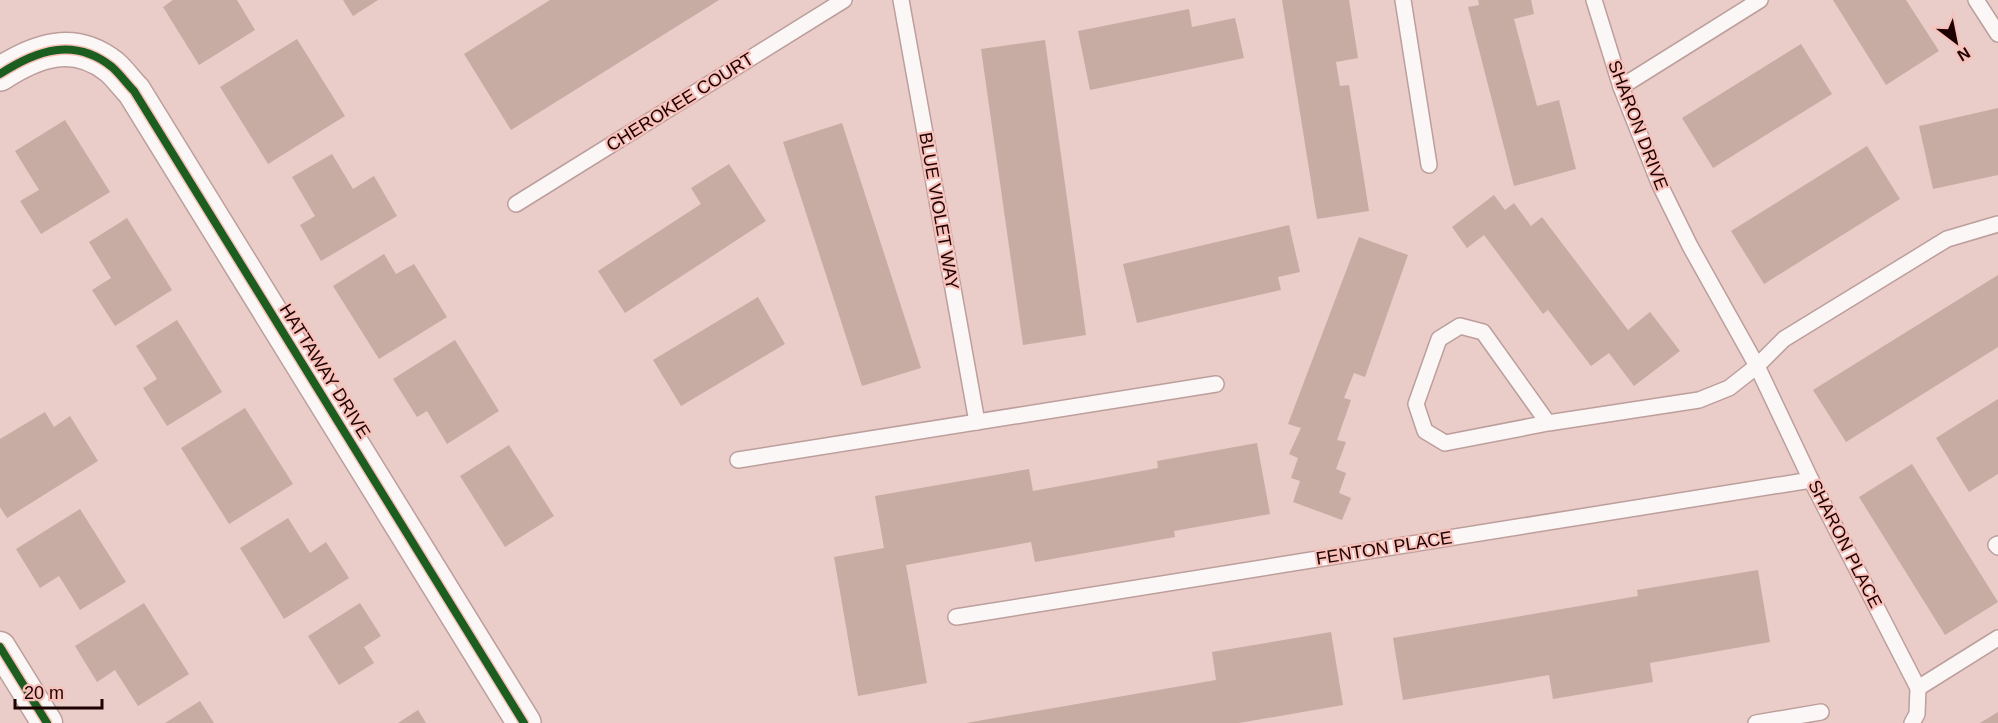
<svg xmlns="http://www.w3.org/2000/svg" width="1998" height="723" viewBox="0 0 1998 723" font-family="Arial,sans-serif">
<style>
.building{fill:#c7aca3}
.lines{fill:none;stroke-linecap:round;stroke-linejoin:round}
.lane-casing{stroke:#bc9f9c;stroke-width:18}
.street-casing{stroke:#bc9f9c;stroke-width:33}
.secondary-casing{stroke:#bc9f9c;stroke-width:36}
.lane{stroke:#fcf7f7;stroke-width:15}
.street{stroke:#fcf7f7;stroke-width:30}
.secondary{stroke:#fcf7f7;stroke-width:33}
.cycleway-casing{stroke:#f8c1ba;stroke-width:11}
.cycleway{stroke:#1b5e20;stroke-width:8}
.labels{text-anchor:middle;stroke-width:4.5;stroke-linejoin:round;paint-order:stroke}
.street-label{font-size:18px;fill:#1e0202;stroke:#f8c1ba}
</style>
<rect width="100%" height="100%" fill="#eaccc8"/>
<g class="building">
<polygon points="173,0 237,0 255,30 199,65 163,7"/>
<polygon points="343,0 378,0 353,16"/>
<polygon points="550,0 719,0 511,130 464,54"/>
<polygon points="1282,0 1349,0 1358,58 1336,62 1340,86 1349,85 1369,211 1317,219"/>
<polygon points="1478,0 1531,0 1534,14 1514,19 1537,106 1559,100 1576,169 1514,186 1468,7 1479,5"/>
<polygon points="1833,0 1906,0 1939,51 1886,85"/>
<polygon points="1189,9 1192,27 1235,18 1244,58 1090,90 1078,31"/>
<polygon points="297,39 345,116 268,164 220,87"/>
<polygon points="1045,40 1086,335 1023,345 981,49"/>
<polygon points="1801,44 1832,94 1713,168 1682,118"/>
<polygon points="1998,108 1998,175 1933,189 1919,126"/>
<polygon points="65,120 110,192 41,234 20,201 39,190 15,151"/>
<polygon points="842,123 921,368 862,386 783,142"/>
<polygon points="1867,146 1900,199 1764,284 1731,231"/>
<polygon points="332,154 353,189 374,176 397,216 321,261 300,225 315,216 292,177"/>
<polygon points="729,164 766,221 625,313 598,271 701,204 691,188"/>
<polygon points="1494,195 1505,210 1514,203 1531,226 1542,217 1628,330 1650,312 1680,351 1634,386 1609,353 1591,366 1548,310 1543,314 1484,235 1467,248 1452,227"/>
<polygon points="127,218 172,290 115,326 92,290 111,278 89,242"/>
<polygon points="1289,225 1300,272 1278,277 1281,290 1137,323 1123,264"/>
<polygon points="1359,237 1408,255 1365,377 1354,373 1344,398 1351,400 1337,440 1346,442 1336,469 1346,473 1339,493 1351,498 1342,520 1293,502 1300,481 1291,478 1298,458 1289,454 1301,428 1288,424"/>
<polygon points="384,254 396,274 414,264 447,317 379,359 333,286"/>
<polygon points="1998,275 1998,347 1846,442 1813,390"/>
<polygon points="758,297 785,344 681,406 653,360"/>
<polygon points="177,320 222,392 167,426 143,388 157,379 136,346"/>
<polygon points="455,340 499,411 447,444 427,411 417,417 393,379"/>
<polygon points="1998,399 1998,474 1969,492 1936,438"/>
<polygon points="245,408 293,484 229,524 181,448"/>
<polygon points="45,412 54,427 70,416 98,461 7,518 0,507 0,439"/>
<polygon points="1257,443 1270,514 1174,531 1175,537 1035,562 1031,542 906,565 927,683 858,696 834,557 884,548 875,496 1029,469 1033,491 1158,468 1157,461"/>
<polygon points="509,445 554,516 505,547 460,476"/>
<polygon points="1912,464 1998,602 1945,635 1859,497"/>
<polygon points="80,509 126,582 80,610 59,576 40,588 16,549"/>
<polygon points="288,518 310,553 326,542 349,578 284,619 240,548"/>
<polygon points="1758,570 1770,642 1650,663 1653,682 1553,699 1549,675 1403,700 1393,638 1638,596 1637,590"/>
<polygon points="144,603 189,674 138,706 115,670 97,682 75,646"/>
<polygon points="360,603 381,636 364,647 374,663 339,685 308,636"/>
<polygon points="1331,632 1343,705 1239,723 966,723 1216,680 1212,652"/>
<polygon points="200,701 214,723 165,723"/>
<polygon points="418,710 426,723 398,723"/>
<polygon points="1998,712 1998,723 1980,723"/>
</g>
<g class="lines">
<g class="lane-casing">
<g id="lane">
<polyline points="901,0 977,422"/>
<polyline points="1403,0 1429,165"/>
<polyline points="1594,0 1621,87 1659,183 1690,246 1757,366 1811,480 1918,688 1917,714 1912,723"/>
<polyline points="1976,0 1998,34"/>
<polyline points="1621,87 1760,0"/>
<polyline points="516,204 844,0"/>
<polyline points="1548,423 1483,332 1460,326 1439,339 1416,404 1425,431 1445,443 1548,423 1699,400 1729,388 1757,366 1784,339 1947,239 1998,224"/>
<polyline points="738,460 1216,384"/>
<polyline points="1998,544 1996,545 1998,547"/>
<polyline points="956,617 1811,480"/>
<polyline points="1918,688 1998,638"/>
<polyline points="1756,723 1821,712"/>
</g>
</g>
<g class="street-casing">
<polyline id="street" points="0,647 47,723"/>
</g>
<g class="secondary-casing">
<path id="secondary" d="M0,74C37,50 74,37 112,67C120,74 127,84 134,91L524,723"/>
</g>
<use href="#lane" class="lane"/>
<use href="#street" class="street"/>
<use href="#secondary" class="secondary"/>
<g class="cycleway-casing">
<g id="cycleway">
<path d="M0,74C37,50 74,37 112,67C120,74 127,84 134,91L524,723"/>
<polyline points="0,647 47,723"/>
</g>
</g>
<use href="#cycleway" class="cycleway"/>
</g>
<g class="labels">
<g class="street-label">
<text transform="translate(680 102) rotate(-32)" y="6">CHEROKEE COURT</text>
<text transform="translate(1638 125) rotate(69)" y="6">SHARON DRIVE</text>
<text transform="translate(939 211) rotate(80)" y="6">BLUE VIOLET WAY</text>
<text transform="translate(325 371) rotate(58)" y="6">HATTAWAY DRIVE</text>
<text transform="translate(1845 544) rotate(63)" y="6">SHARON PLACE</text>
<text transform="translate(1384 548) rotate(-9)" y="6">FENTON PLACE</text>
</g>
</g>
<g transform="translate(1956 42) rotate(148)" stroke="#f8c1ba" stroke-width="4.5" paint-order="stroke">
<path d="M0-4.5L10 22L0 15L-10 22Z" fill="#1e0202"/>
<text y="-9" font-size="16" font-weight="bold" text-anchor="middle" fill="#1e0202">N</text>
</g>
<path d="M15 699v9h87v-9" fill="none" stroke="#1e0202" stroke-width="3"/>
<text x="24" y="699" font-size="18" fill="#1e0202" stroke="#f8c1ba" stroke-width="4.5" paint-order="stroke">20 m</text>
</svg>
